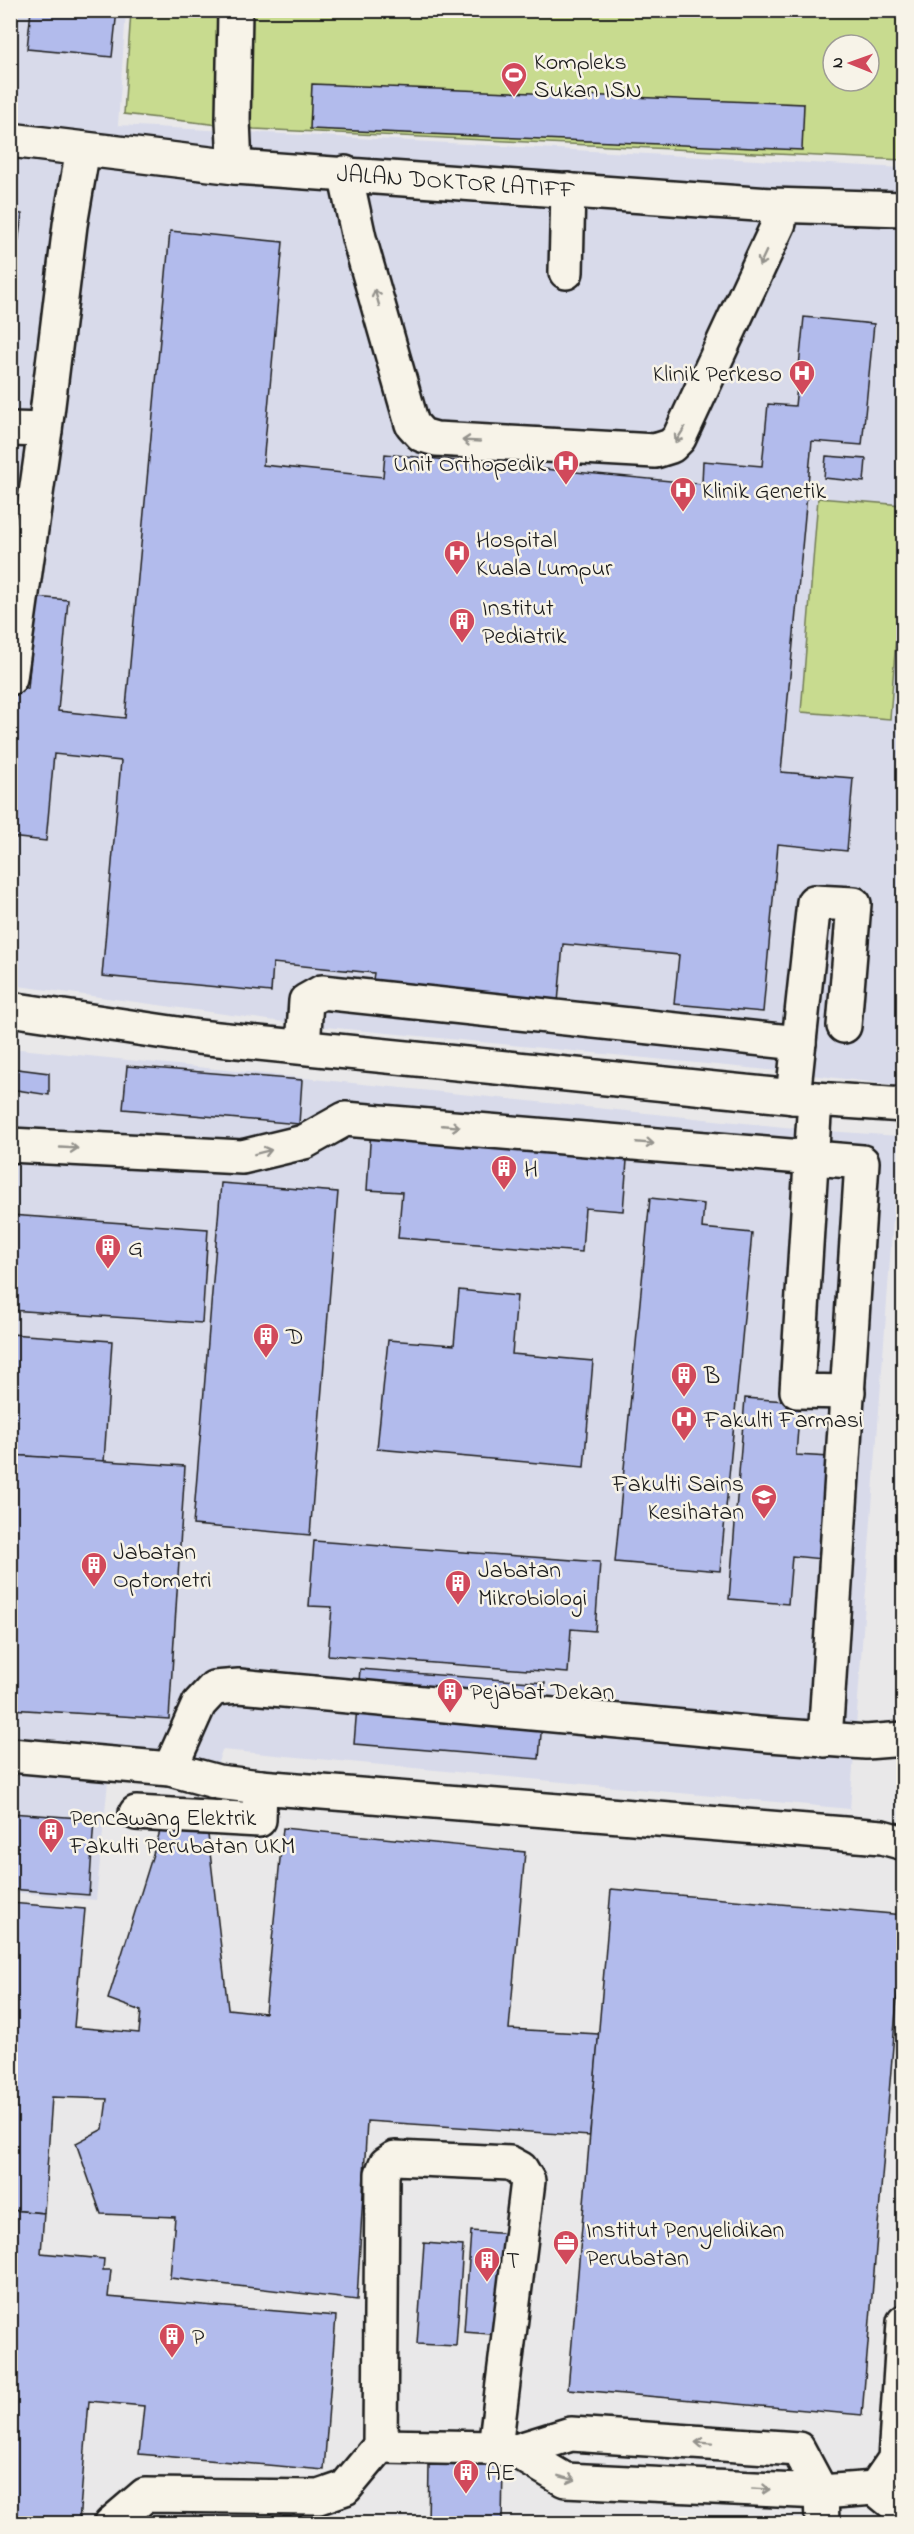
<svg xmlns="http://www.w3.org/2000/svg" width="914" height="2534" viewBox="0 0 914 2534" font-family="'Indie Flower',sans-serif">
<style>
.built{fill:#d8daea}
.green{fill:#c8db8f;stroke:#727c56;stroke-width:1.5;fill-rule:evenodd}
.building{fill:#b2bbec;stroke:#1c1c1c;stroke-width:1.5}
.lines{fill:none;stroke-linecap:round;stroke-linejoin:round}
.minor-casing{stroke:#1c1c1c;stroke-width:38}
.minor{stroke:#f7f3e8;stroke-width:33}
.oneway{stroke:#94928c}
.labels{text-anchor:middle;stroke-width:5;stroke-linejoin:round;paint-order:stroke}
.poi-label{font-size:24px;fill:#1c1c1c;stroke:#f7f3e8;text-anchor:start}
.street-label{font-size:24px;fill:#1c1c1c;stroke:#f7f3e8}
</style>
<rect width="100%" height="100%" fill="#e9e8e9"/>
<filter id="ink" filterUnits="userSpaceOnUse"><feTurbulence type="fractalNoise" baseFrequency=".0167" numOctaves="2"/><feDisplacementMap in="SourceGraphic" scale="12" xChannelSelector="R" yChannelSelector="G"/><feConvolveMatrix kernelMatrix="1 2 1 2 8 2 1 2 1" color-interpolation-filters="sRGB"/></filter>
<g filter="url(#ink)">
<g class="built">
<polygon points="11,11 126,11 118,125 903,168 903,1086 779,1071 305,1025 11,985"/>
<polygon points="10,1048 813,1130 899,1136 850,1809 222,1750 209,1789 108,1782 96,1900 11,1892"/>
</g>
<g class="green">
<path d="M131,11H903V160L254,129L124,114ZM833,45H869V81H833Z"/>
<polygon points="818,498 903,505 903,545 890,719 801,712"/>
</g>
<g class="building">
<polygon points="31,10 117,10 112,57 27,49"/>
<polygon points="312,84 804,104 802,150 310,129"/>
<polygon points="10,212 22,214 10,304"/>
<polygon points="170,231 283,242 263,465 383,477 385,454 702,484 703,461 762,466 768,404 795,406 804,317 874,324 862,445 812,441 781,772 853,778 847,851 778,844 763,1012 674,1004 679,955 563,944 558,1003 372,986 374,973 273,963 271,992 102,976 121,761 54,754 46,841 10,837 10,722 14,688 28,689 36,597 68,600 58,711 125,718"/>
<polygon points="826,456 866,459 864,482 824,478"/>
<polygon points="127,1066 302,1080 299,1124 123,1109"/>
<polygon points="10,1068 49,1073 49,1095 10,1089"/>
<polygon points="371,1128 628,1148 623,1211 585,1208 582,1252 398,1238 402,1192 367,1190"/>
<polygon points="221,1183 338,1192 310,1535 193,1525"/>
<polygon points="650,1198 704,1204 702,1228 752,1233 720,1571 615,1562"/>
<polygon points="10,1215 208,1229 202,1323 10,1310"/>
<polygon points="459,1290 517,1296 512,1354 593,1361 584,1467 377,1449 388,1340 454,1345"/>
<polygon points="10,1334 112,1341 104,1462 10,1455"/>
<polygon points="745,1398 800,1402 796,1455 830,1457 822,1559 792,1556 788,1604 729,1599"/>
<polygon points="10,1455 185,1466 169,1719 10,1709"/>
<polygon points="314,1541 600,1562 595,1631 571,1629 568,1673 328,1655 332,1607 309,1606"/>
<polygon points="360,1669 545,1683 539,1759 354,1744"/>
<polygon points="10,1813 94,1819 89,1895 10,1889"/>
<polygon points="161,1828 208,1835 228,2009 265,2013 283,1828 525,1852 509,2029 599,2034 590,2136 367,2121 357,2300 170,2278 175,2217 101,2214 76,2143 103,2129 107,2099 52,2097 44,2213 10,2210 10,1903 85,1909 74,2027 139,2033 141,2011 108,1999"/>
<polygon points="611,1889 904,1915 862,2415 568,2389"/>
<polygon points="10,2210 44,2213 41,2253 104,2259 103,2270 111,2270 108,2297 336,2316 324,2470 139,2454 144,2406 89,2401 79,2522 10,2516"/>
<polygon points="471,2231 510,2234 503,2335 464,2332"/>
<polygon points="424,2243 463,2246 456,2346 417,2344"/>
<polygon points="429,2465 503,2466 502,2524 428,2524"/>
</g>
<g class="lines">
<g class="minor-casing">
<g id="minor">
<polyline points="10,140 235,167 771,205 904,209"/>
<polyline points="235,167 233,120 235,10"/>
<polyline points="345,173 359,238 412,424 422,435 436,439 655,451 671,446 679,438 779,223 771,205"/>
<polyline points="566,272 568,190"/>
<polyline points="10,429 45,430"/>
<polyline points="10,678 45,430 70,225 83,149"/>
<polyline points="10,1009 198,1037 815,1099 904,1105"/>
<polyline points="303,1047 306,1001 322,992 799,1043"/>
<polyline points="793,1097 814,902 854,904 844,1026"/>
<polyline points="815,1099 797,1391 848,1392"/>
<polyline points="10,1145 242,1157 304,1142 345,1119 862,1162 825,1740"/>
<polyline points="10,1755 170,1769 218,1782 260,1787"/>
<polyline points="170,1769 199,1704 214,1688 239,1686 770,1735 866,1742 904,1739"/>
<polyline points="136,1813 259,1820 260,1787 882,1837 904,1843"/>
<polyline points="380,2446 495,2448 516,2451 565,2480 821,2492 875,2488 904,2512"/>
<polyline points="516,2451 571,2434 798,2449 821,2492 822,2524"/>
<polyline points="875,2488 895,2459 904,2322"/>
<polyline points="111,2524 145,2495 319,2497 345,2488 380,2446 382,2174 386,2164 395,2158 510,2163 521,2169 528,2181 495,2448"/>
</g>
</g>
<use href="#minor" class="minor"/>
</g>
<defs><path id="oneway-shaft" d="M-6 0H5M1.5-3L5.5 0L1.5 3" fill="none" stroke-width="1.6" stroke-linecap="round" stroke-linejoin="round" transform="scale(1.5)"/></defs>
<g class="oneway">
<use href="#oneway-shaft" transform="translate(763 258) rotate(115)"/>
<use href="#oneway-shaft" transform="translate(377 298) rotate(-106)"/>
<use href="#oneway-shaft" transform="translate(680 435) rotate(122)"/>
<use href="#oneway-shaft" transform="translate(471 441) rotate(-177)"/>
<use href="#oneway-shaft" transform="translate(451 1126) rotate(5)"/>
<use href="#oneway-shaft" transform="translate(645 1143) rotate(5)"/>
<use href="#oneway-shaft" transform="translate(69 1148) rotate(3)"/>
<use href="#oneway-shaft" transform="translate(263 1152) rotate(-14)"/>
<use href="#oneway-shaft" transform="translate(704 2443) rotate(-176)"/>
<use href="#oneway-shaft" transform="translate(567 2478) rotate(14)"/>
<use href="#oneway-shaft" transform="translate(761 2489) rotate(3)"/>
</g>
</g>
<defs>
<g id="stadium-pin" transform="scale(1.35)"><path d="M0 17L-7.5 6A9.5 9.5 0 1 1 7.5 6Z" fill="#d1495b" stroke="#f7f3e8"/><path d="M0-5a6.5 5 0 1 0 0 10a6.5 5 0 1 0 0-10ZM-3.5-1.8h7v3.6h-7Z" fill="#fff"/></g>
<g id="hospital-pin" transform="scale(1.35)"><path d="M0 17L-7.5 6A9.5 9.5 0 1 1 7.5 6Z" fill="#d1495b" stroke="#f7f3e8"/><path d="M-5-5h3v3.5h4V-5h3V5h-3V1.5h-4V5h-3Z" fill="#fff"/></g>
<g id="building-pin" transform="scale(1.35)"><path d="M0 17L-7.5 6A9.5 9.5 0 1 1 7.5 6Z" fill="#d1495b" stroke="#f7f3e8"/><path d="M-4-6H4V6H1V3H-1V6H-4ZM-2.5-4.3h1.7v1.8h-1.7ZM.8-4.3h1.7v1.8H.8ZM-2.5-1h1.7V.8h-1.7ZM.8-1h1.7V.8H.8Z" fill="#fff"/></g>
<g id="university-pin" transform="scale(1.35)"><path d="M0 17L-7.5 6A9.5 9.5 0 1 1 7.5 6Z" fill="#d1495b" stroke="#f7f3e8"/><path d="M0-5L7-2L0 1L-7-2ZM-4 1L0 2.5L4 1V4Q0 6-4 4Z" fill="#fff"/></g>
<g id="office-pin" transform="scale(1.35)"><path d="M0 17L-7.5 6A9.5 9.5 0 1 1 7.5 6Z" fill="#d1495b" stroke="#f7f3e8"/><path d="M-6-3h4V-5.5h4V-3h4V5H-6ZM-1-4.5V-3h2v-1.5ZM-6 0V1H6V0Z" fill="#fff"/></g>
</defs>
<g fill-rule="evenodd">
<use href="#stadium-pin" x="514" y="75"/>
<use href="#hospital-pin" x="802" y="373"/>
<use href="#hospital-pin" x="566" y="463"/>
<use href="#hospital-pin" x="683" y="490"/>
<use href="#hospital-pin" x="457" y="553"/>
<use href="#building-pin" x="462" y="621"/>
<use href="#building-pin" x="504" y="1168"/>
<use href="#building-pin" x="108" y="1247"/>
<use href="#building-pin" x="266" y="1336"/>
<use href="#building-pin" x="684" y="1375"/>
<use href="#hospital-pin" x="684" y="1419"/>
<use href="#university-pin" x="764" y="1497"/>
<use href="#building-pin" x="94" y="1565"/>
<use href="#building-pin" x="458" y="1583"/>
<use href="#building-pin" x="450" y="1691"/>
<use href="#building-pin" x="51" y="1831"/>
<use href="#office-pin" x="566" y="2243"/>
<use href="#building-pin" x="487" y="2260"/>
<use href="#building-pin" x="172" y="2336"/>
<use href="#building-pin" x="466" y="2472"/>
</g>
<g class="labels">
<g class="poi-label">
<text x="534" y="69">Kompleks<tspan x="534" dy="28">Sukan ISN</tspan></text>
<text x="782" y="381" text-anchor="end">Klinik Perkeso</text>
<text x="546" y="471" text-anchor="end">Unit Orthopedik</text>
<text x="702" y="498">Klinik Genetik</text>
<text x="476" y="547">Hospital<tspan x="476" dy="28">Kuala Lumpur</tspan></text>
<text x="482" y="615">Institut<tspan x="482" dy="28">Pediatrik</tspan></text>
<text x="524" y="1176">H</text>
<text x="128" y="1255">G</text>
<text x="286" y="1344">D</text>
<text x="704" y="1383">B</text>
<text x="704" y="1427">Fakulti Farmasi</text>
<text x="744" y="1491" text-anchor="end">Fakulti Sains<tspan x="744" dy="28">Kesihatan</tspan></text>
<text x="113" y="1559">Jabatan<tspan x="113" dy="28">Optometri</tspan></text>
<text x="478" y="1577">Jabatan<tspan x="478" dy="28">Mikrobiologi</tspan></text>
<text x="470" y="1699">Pejabat Dekan</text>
<text x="70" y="1825">Pencawang Elektrik<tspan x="70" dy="28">Fakulti Perubatan UKM</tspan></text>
<text x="586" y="2237">Institut Penyelidikan<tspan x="586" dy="28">Perubatan</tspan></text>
<text x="506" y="2268">T</text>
<text x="192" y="2344">P</text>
<text x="486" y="2480">AE</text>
</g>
<g class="street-label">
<text transform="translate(456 181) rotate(4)" y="8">JALAN DOKTOR LATIFF</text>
</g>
</g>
<rect width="914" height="2534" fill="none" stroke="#f7f3e8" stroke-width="36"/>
<rect x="18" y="18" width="878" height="2498" fill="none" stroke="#1c1c1c" stroke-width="2" filter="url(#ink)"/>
<g transform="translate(851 63) rotate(271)"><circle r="28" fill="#f7f3e8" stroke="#9f9d96" stroke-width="1.5"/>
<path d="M0-4.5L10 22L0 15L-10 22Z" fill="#d1495b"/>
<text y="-9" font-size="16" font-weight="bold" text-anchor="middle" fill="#1c1c1c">N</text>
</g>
</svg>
